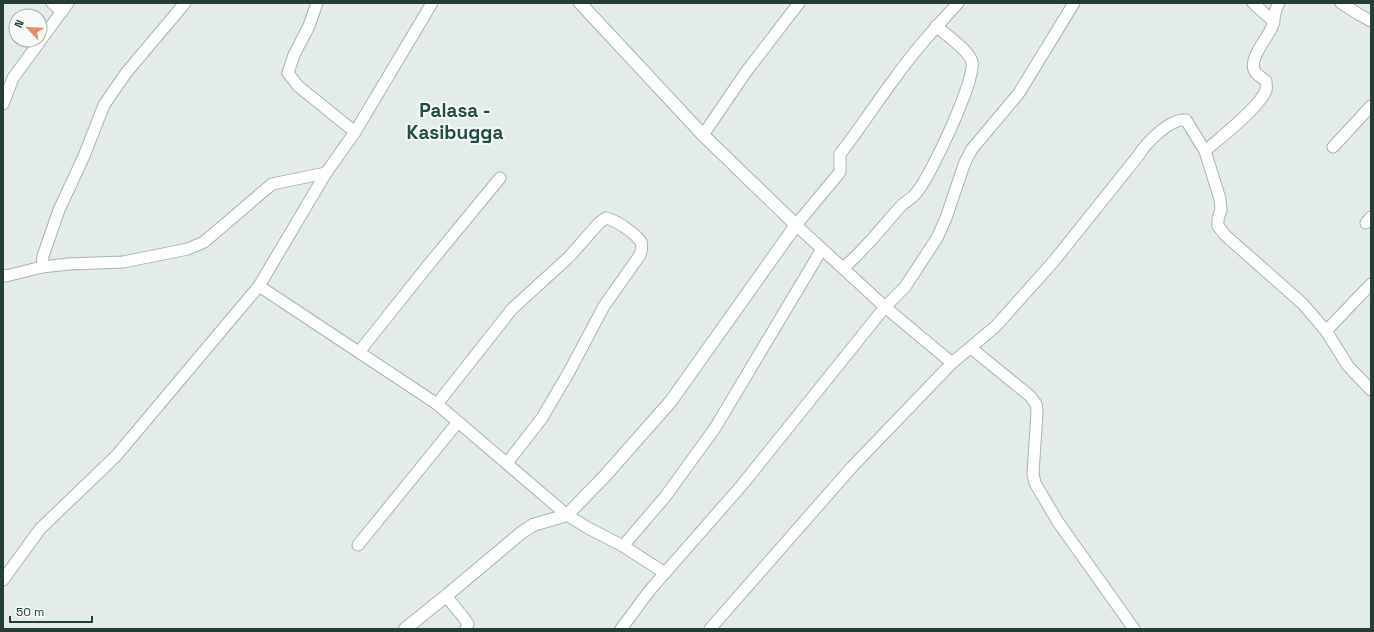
<svg xmlns="http://www.w3.org/2000/svg" width="1374" height="632" viewBox="0 0 1374 632" font-family="'Space Grotesk',sans-serif">
<style>
.lines{fill:none;stroke-linecap:round;stroke-linejoin:round}
.street-casing{stroke:#a7b4b0;stroke-width:13}
.secondary-casing{stroke:#a4b7b1;stroke-width:14}
.street{stroke:#fff;stroke-width:11}
.secondary{stroke:#fff;stroke-width:12}
.labels{text-anchor:middle;stroke-width:4;stroke-linejoin:round;paint-order:stroke}
.district-label{font-size:19px;font-weight:bold;fill:#234d44;stroke:#f5f9f7}
</style>
<rect width="100%" height="100%" fill="#e4ece9"/>
<g class="lines">
<g class="street-casing">
<g id="street">
<polyline points="52,3 62,12"/>
<polyline points="317,3 309,26 294,55 288,73 298,86 355,132"/>
<polyline points="1253,3 1274,22"/>
<polyline points="1341,3 1360,15 1371,21"/>
<polyline points="3,104 13,78 68,3"/>
<polyline points="703,135 746,72 799,3"/>
<polyline points="1333,147 1371,106"/>
<path d="M1205,151C1219,139 1261,106 1266,90C1267,87 1266,84 1266,81C1263,78 1258,76 1256,73C1246,61 1267,39 1272,27C1275,19 1274,10 1279,3"/>
<polyline points="1366,223 1371,217"/>
<polyline points="42,267 43,256 59,210 84,156 104,105 126,73 185,3"/>
<path d="M843,268C865,250 882,227 901,206C906,201 913,198 917,192C930,177 976,80 972,62C970,51 945,34 936,26"/>
<polyline points="3,275 6,276 42,267 69,264 123,262 188,249 204,242 272,184 326,173"/>
<polyline points="259,286 437,404 567,515 588,528 623,546 665,573"/>
<polyline points="1326,331 1371,284"/>
<polyline points="971,348 1030,396 1036,404 1037,412 1033,474 1035,483 1058,522 1134,629"/>
<polyline points="359,352 430,263 500,178"/>
<path d="M952,363L885,307L796,225L840,172V154C859,130 876,103 895,78C914,51 936,27 958,3"/>
<path d="M437,404L512,309L569,257L599,223L606,218C616,220 636,234 641,242C643,247 641,251 640,255L604,306L569,372L542,418L507,463"/>
<polyline points="358,545 458,422"/>
<polyline points="623,546 665,497 715,428 822,249"/>
<polyline points="3,580 40,529 116,456 259,286 326,173 355,132 432,3"/>
<polyline points="446,596 464,618 468,624 466,629"/>
<polyline points="621,629 650,590 742,485 885,307 905,287 937,238 946,218 965,162 972,149 1019,93 1074,3"/>
<path d="M710,629L852,467L952,363L996,326L1054,261L1138,156C1146,143 1170,118 1186,120L1205,151L1220,199L1221,210L1218,219V226L1225,235L1303,304L1326,331L1348,366L1371,390"/>
</g>
</g>
<g class="secondary-casing">
<polyline id="secondary" points="405,629 446,596 521,533 533,525 567,515 604,477 671,401 796,225 703,135 580,3"/>
</g>
<use href="#street" class="street"/>
<use href="#secondary" class="secondary"/>
</g>
<g class="labels">
<g class="district-label">
<text x="455" y="117">Palasa -<tspan x="455" dy="22">Kasibugga</tspan></text>
</g>
</g>
<rect width="1374" height="632" fill="none" stroke="#253d37" stroke-width="8"/>
<g transform="translate(28 28) rotate(295)"><circle r="19" fill="#f5f9f7" stroke="#a2aeaa"/>
<path d="M0-3L7 15L0 10L-7 15Z" fill="#e58b69"/>
<text y="-6" font-size="11" font-weight="bold" text-anchor="middle" fill="#253d37">N</text>
</g>
<path d="M10 616v6h82v-6" fill="none" stroke="#253d37" stroke-width="2"/>
<text x="16" y="616" font-size="12" fill="#253d37" stroke="#f5f9f7" stroke-width="3" paint-order="stroke">50 m</text>
</svg>
